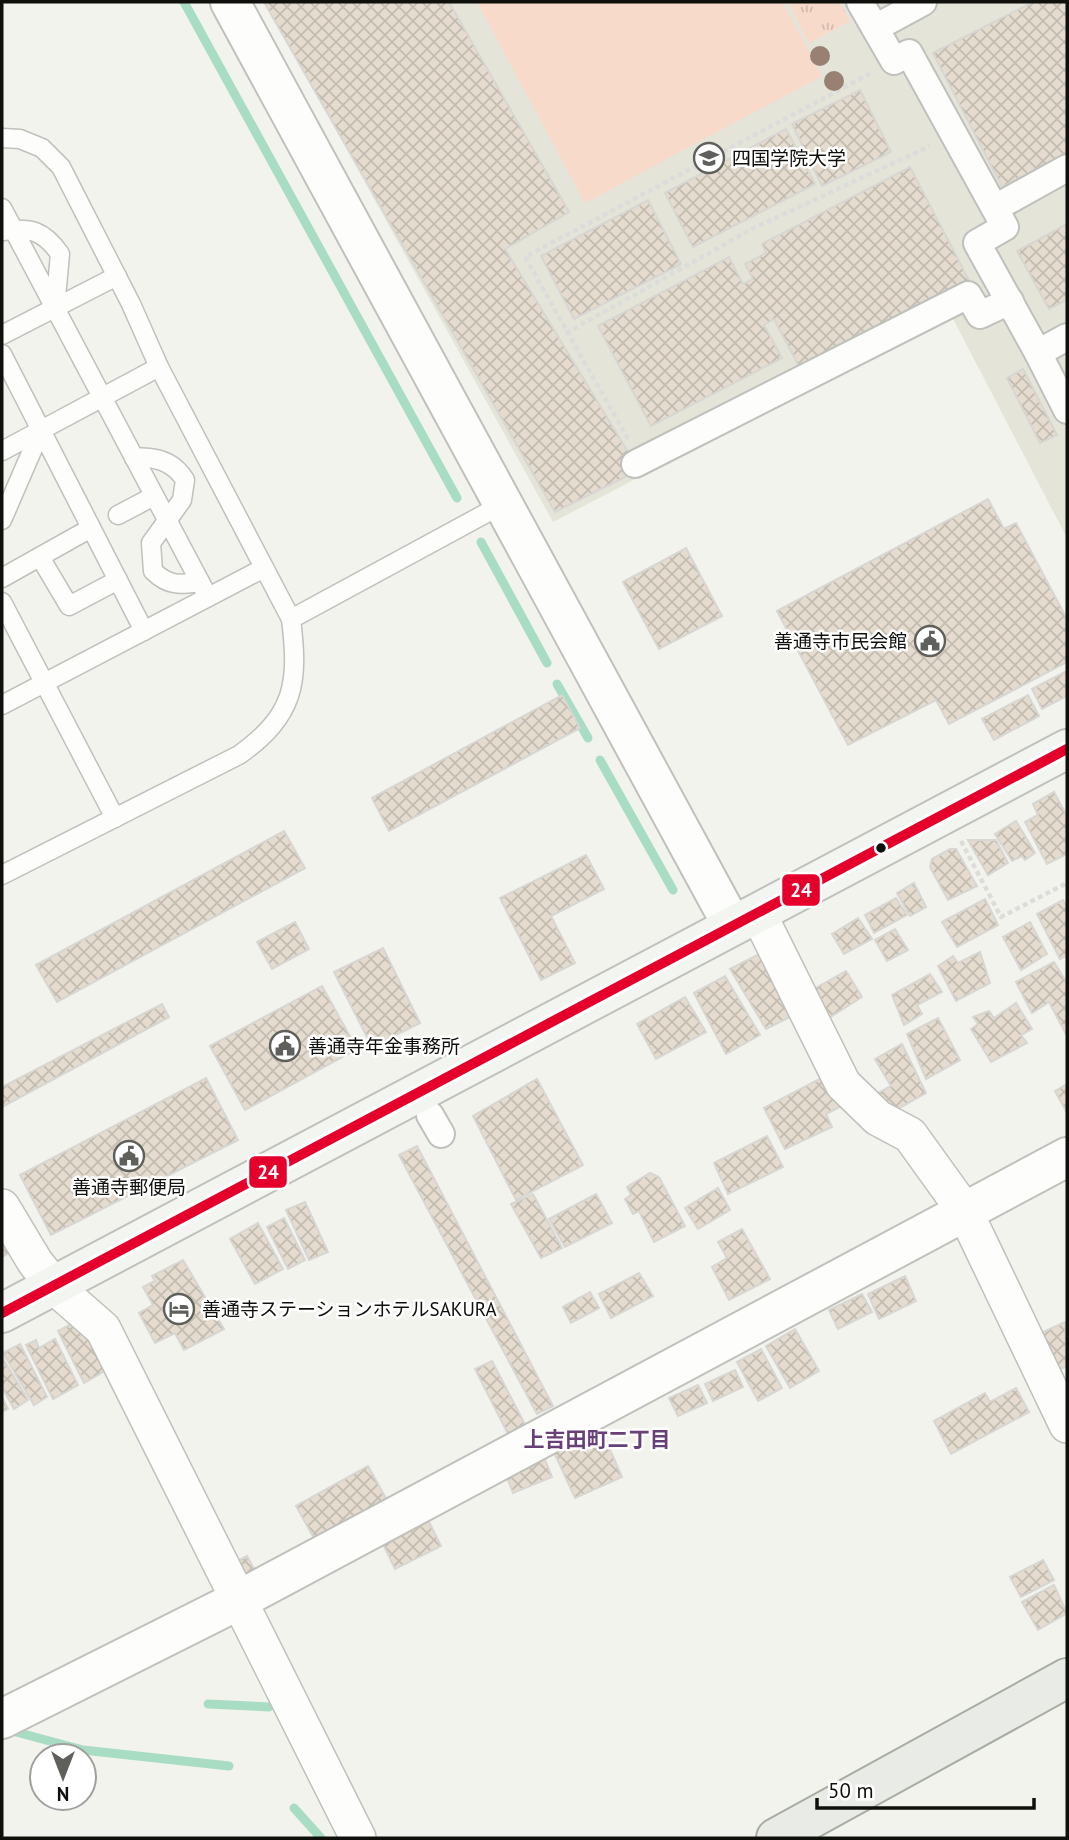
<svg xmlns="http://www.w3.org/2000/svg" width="1069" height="1840" viewBox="0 0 1069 1840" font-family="'PT Sans','Noto Sans JP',sans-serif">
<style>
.built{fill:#e4e4d9}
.grass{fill:url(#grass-tufts)}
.park{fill:#f8dacb}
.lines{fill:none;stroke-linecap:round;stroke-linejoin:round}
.stream{stroke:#a8ddc4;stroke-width:9}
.building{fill:url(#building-cross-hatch);stroke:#d7d6d2;stroke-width:2}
.service-casing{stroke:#c0c0bc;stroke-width:21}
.pedestrian-casing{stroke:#c0c0bc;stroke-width:30}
.minor-casing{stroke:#c0c0bc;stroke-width:38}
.tertiary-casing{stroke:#c0c0bc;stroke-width:42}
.secondary-casing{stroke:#c0c0bc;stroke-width:42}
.primary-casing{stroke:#a7ada0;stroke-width:42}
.path{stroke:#dcdcdb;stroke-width:4.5;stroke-dasharray:5 3.5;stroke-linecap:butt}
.service{stroke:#fdfdfc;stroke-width:18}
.pedestrian{stroke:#fdfdfc;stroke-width:26}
.minor{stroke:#fdfdfc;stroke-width:35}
.tertiary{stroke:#fdfdfc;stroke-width:38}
.secondary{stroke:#f3f5f1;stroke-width:38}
.primary{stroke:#e9ece6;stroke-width:38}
.bus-1-casing{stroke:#fff;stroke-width:16}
.bus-1{stroke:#e4002b;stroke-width:10}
.tree{fill:#988172}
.bus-dot{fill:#0f0f0c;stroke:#fff;stroke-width:2.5}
.labels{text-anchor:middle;stroke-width:5;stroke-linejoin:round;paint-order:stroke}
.poi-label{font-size:19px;fill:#0f0f0c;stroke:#fff;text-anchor:start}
.neighbourhood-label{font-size:21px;font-weight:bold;fill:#684077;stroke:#fff}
.line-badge{stroke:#fff;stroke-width:2.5}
.badge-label{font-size:19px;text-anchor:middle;font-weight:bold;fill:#fff}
</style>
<defs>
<pattern id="grass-tufts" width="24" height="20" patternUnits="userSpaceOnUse" patternTransform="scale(1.75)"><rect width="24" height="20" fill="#f8dacb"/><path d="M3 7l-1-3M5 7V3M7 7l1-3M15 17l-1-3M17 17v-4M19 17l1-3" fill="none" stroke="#d3baad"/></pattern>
<pattern id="building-cross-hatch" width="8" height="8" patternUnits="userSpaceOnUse" patternTransform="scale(1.75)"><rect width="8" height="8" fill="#e5dccf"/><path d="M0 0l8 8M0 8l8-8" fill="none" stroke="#c3bcb1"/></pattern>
</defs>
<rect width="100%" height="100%" fill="#f3f3ee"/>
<polygon class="built" points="265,2 1067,2 1067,538 951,315 553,522"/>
<polygon class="grass" points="788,2 839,2 850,21 809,43"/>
<polygon class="park" points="477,2 782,2 822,76 585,203"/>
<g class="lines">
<g class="stream">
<polyline points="184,2 457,498"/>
<polyline points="481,542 547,663"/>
<polyline points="557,684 588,738"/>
<polyline points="600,760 673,890"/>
<polyline points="208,1704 269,1707"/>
<polyline points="16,1732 83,1750 229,1766"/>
<polyline points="294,1808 321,1838"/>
</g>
</g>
<g class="building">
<polygon points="264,2 449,2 569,212 505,249 639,470 555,512"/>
<polygon points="1033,2 1065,2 1067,7 1067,153 1002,187 933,53"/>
<polygon points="860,90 891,152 822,186 792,124"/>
<polygon points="786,129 815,184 693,247 665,193"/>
<polygon points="910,167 972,286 803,374 774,319 764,325 782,358 651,426 598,326 729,257 743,284 753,279 745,264 766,253 762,244"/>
<polygon points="648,200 681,264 574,319 541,256"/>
<polygon points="1067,224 1067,300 1049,309 1017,251"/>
<polygon points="1023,369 1057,435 1040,443 1007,378"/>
<polygon points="988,499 1004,529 1016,523 1067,619 1067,662 949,724 936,700 848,745 777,611"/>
<polygon points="686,548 722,616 659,649 623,582"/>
<polygon points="1067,671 1067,696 1042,709 1032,689"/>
<polygon points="562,695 580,728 389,831 372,798"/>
<polygon points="1028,695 1039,716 994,740 982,719"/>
<polygon points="1054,792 1067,816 1067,854 1047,864 1025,822 1038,815 1033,804"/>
<polygon points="1016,821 1035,853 1025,860 1022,856 1012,861 995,834"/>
<polygon points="284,831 305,868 57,1002 36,965"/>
<polygon points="968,840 996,840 1008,863 988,875"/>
<polygon points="950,849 956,849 977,886 948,900 930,867 932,859"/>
<polygon points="586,855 604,889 551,916 575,963 541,980 500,898"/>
<polygon points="914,883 926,907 910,916 897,893"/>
<polygon points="896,898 907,915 874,933 865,915"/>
<polygon points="985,899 998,925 957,947 942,922"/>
<polygon points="1063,900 1067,906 1067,955 1060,959 1037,914"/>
<polygon points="858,918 872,939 844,954 832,934"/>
<polygon points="295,922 309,949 272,969 257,942"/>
<polygon points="1030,922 1047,954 1021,970 1003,937"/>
<polygon points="895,929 908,950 887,961 875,940"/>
<polygon points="383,948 420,1023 372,1047 334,972"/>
<polygon points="763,952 796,1014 766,1029 730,969"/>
<polygon points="980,952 990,983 956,1001 938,966 953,956 958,963"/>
<polygon points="1054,962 1067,983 1067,1036 1049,1002 1032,1013 1016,982"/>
<polygon points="846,971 862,997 821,1023 803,995"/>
<polygon points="930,974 942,992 917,1005 922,1014 904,1025 892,995"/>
<polygon points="725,976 760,1035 726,1054 694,993"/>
<polygon points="322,986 357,1049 245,1110 210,1046"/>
<polygon points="685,997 706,1032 656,1059 637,1024"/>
<polygon points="1016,1003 1032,1029 1021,1035 1027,1043 991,1062 971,1029 978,1024 973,1017 989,1011 994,1018"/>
<polygon points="162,1004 169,1017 2,1107 2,1087"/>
<polygon points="938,1018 960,1060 926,1079 907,1034"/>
<polygon points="902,1044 926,1093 869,1125 856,1105 891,1086 875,1059"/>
<polygon points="827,1075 843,1105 826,1114 832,1127 785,1149 764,1108"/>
<polygon points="206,1078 238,1140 51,1235 20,1175"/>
<polygon points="537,1079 583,1165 516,1200 473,1116"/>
<polygon points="1067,1084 1067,1113 1055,1091"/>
<polygon points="767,1136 783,1167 728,1194 714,1163"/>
<polygon points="417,1146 553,1406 537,1414 399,1155"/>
<polygon points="650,1173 659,1177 685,1226 654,1242 639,1211 633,1214 625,1199 631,1195 627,1187"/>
<polygon points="718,1188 730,1210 698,1229 685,1208"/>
<polygon points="533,1194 562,1248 541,1258 511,1204"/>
<polygon points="596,1194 612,1223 565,1247 549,1219"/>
<polygon points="305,1202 328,1252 309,1260 286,1210"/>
<polygon points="284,1218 305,1260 288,1269 267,1227"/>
<polygon points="2,1222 16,1249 2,1257"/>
<polygon points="258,1223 283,1269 255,1284 230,1239"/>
<polygon points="742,1229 770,1279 729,1300 712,1267 727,1258 718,1242"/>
<polygon points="183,1260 224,1329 184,1350 175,1333 155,1343 139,1313 153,1305 143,1287 155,1281 152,1276"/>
<polygon points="639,1273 653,1296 611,1318 599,1294"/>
<polygon points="905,1276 916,1301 879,1319 868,1294"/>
<polygon points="590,1292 599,1308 571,1323 563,1307"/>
<polygon points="862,1294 872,1312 838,1329 829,1310"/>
<polygon points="81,1319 108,1369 84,1383 58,1331"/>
<polygon points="1065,1322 1067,1366 1056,1371 1039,1334"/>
<polygon points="795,1329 819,1371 790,1388 766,1346"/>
<polygon points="55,1339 78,1385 53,1399 26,1345 36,1340 39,1348"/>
<polygon points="20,1344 47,1397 34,1405 3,1353"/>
<polygon points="761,1349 782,1388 758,1401 737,1362"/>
<polygon points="2,1357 28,1400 14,1409 2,1387"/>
<polygon points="492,1361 528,1430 511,1440 475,1369"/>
<polygon points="735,1370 743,1387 713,1401 705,1384"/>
<polygon points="698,1385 707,1403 678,1416 669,1398"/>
<polygon points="1016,1388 1029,1412 951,1454 934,1421 985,1393 990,1402"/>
<polygon points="2,1397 8,1409 2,1412"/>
<polygon points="600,1427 622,1477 575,1498 552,1448"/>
<polygon points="543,1455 552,1477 513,1493 505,1472"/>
<polygon points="368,1466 387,1500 315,1540 296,1506"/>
<polygon points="426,1516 441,1546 395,1569 380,1538"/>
<polygon points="247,1556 259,1578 241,1587 229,1565"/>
<polygon points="1043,1560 1054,1580 1021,1597 1010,1577"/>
<polygon points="1054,1585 1067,1613 1038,1630 1022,1602"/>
</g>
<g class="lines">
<g class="service-casing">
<g id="service">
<path d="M2,138L20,139L42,148L61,167L131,304L159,367L291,619C299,683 295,715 239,755L2,875"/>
<polyline points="2,208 208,597"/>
<path d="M3,231C31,227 44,231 60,254L55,308"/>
<polyline points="2,335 117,276"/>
<polyline points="2,354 144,631"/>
<polyline points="2,451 159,367"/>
<path d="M134,458C156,456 174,462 185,480L182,500L151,543L153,571C168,586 180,585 200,582"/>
<polyline points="118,515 154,496"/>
<polyline points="2,520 41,430"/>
<polyline points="40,557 69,606 118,580"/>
<polyline points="2,578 91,528"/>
<polyline points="2,602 115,818"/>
<polyline points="291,619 503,504"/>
<polyline points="2,705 264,568"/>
</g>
</g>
<g class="pedestrian-casing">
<g id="pedestrian">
<polyline points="860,2 875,28 923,2"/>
<polyline points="875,28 894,61 909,53 1005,227 977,243 1038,353 1067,337"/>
<polyline points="995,208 1067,168"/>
<polyline points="1038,353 1067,410"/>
<polyline points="635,464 968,295 980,315 1010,301"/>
<polyline points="430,1115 441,1134"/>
</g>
</g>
<g class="minor-casing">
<g id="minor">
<polyline points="758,913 843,1084 878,1118 910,1135 964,1210 1067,1425"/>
<polyline points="2,1207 35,1262 54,1286 103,1329 358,1838"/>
</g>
</g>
<g class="tertiary-casing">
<g id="tertiary">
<polyline points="230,2 732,925"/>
<polyline points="2,1719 237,1601 1067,1157"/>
</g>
</g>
<g class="secondary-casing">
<polyline id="secondary" points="2,1313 1067,749"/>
</g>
<g class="primary-casing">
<polyline id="primary" points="776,1838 1067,1678"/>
</g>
<g class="path">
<polyline points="566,333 752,229 930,146"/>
<polyline points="628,439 525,257 871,73"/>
<polyline points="961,841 1001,917 1067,883"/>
</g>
<use href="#service" class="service"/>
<use href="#pedestrian" class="pedestrian"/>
<use href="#minor" class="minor"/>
<use href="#tertiary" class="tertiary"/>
<use href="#secondary" class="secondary"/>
<use href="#primary" class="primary"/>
<g class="bus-1-casing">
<polyline id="bus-1" points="2,1313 1067,749"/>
</g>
<use href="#bus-1" class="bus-1"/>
</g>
<g class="tree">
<circle cx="820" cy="56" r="10"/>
<circle cx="834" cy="81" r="10"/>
</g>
<defs>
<g id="university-ring" transform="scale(1.575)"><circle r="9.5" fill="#fff" stroke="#5f5f5b" stroke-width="1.5"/><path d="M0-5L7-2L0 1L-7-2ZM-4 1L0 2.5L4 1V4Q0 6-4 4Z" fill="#5f5f5b"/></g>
<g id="civic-ring" transform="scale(1.575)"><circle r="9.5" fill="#fff" stroke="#5f5f5b" stroke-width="1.5"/><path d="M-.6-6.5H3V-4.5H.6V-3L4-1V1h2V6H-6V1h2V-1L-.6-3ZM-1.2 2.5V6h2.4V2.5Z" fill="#5f5f5b"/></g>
<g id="hotel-ring" transform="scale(1.575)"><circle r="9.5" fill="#fff" stroke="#5f5f5b" stroke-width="1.5"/><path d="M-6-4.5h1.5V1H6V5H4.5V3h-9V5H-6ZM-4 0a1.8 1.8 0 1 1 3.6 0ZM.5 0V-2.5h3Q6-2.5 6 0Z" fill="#5f5f5b"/></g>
</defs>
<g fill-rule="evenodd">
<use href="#university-ring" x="709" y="158"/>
<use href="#civic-ring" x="930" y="641"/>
<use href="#civic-ring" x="285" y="1046"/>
<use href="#civic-ring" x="129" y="1156"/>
<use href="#hotel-ring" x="179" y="1309"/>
</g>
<circle class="bus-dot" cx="881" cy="848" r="6"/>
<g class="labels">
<g class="poi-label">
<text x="732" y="165">四国学院大学</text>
<text x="907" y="648" text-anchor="end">善通寺市民会館</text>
<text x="308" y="1053">善通寺年金事務所</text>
<text x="129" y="1194" text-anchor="middle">善通寺郵便局</text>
<text x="202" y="1316">善通寺ステーションホテルSAKURA</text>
</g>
<g class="neighbourhood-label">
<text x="597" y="1447">上吉田町二丁目</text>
</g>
</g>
<g class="line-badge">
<rect x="781" y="873" width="40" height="34" rx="7" fill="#e4002b"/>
<rect x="248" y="1155" width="40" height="34" rx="7" fill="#e4002b"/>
</g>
<g class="badge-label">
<text x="801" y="897">24</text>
<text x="268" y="1179">24</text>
</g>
<rect width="1069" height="1840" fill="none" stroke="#0f0f0c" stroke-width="7"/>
<g transform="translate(63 1777) rotate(180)"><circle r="33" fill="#ffffff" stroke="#9f9f9e" stroke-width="2"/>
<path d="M0-5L12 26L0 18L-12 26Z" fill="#5f5f5b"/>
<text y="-10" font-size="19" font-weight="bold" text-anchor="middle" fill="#0f0f0c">N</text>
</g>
<path d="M817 1798v10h217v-10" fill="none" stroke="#0f0f0c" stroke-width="3.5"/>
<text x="828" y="1798" font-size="21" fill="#0f0f0c" stroke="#ffffff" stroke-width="5" paint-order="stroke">50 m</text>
</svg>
